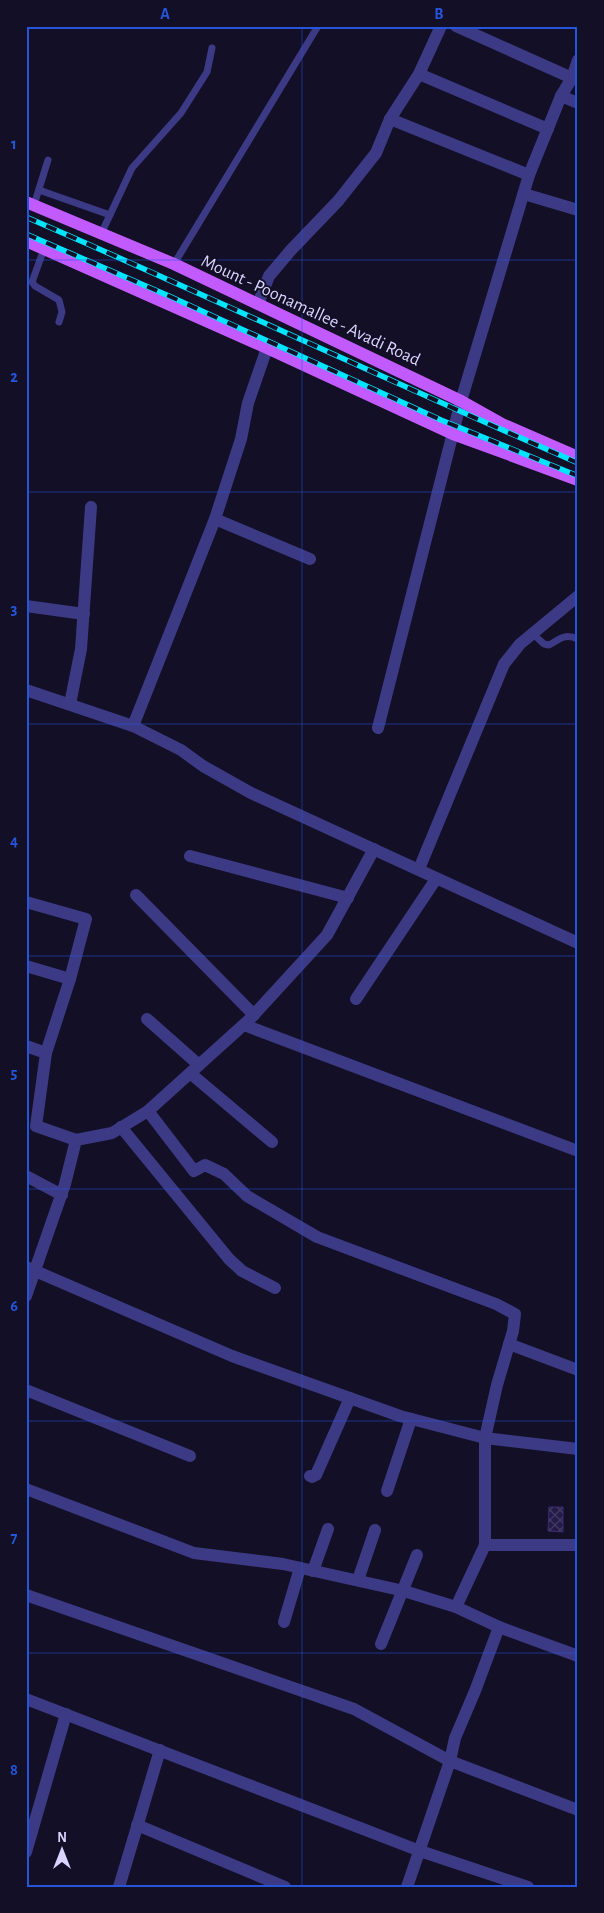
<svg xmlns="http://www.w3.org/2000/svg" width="604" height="1913" viewBox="0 0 604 1913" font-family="'Alegreya Sans',sans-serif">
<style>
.building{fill:url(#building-cross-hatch);stroke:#3b2d73}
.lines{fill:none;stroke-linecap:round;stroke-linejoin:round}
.service{stroke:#3d3a85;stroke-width:7}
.minor{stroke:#3d3a85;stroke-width:12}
.primary{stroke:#c25bff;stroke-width:12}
.rail-casing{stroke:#00e5ff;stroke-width:5.5}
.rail{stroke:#130f26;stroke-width:4;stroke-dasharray:11;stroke-linecap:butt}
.grid{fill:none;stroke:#2655da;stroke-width:1;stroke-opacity:0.55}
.labels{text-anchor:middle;stroke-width:4;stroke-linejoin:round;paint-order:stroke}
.street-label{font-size:18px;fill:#d9d4ff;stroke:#130f26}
.neatline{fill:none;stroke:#2655da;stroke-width:2}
.grid-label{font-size:16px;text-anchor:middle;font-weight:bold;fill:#2655da}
</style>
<defs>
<pattern id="building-cross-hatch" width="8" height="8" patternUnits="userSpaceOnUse" patternTransform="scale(1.25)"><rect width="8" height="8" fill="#241b47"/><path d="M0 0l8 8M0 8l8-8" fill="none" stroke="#433b63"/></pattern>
</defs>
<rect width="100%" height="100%" fill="#130f26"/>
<polygon class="building" points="549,1507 563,1507 563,1532 548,1531"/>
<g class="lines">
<g class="service">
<polyline points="39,190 110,215"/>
<polyline points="34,205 48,160"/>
<polyline points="101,234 132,168 181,113 207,72 212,48"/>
<polyline points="44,249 32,282 35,286 59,300 62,312 59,322"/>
<polyline points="174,264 318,26"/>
<path d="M533,634L544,644L549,645C560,639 564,633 578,639"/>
</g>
<g class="minor">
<polyline points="456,26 572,78"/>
<polyline points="419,74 548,129"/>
<polyline points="561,96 578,103"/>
<polyline points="390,119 529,175"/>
<polyline points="524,194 578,210"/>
<polyline points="258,304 269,276 291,250 338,201 376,153 390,119 419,74 441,26"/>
<polyline points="215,519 310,559"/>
<polyline points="26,606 84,614"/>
<polyline points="26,690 133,726 181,750 203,766 251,793 578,943"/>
<polyline points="70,704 81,649 91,507"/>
<polyline points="133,726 215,519 241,439 248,403 267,348"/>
<polyline points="378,728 461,401 529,175 561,96 572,78 578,60"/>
<polyline points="190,856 348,898"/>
<polyline points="419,869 504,664 520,644 578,596"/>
<polyline points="136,895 254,1015"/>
<polyline points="26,902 86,919 70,979 46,1053"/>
<polyline points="26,966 70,979"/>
<polyline points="356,999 436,879"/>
<polyline points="147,1019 199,1065"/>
<polyline points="244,1025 578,1151"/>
<polyline points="26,1046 46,1053 36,1126 76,1140"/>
<polyline points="190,1073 272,1142"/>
<polyline points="148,1111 194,1171 205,1165 224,1174 247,1196 317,1237 496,1304 515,1314 513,1331 497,1385 485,1438 485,1545 456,1607"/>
<polyline points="121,1127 229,1259 242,1271 275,1288"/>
<polyline points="26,1176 62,1195"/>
<polyline points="26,1267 232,1356 400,1416 485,1438 578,1449"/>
<polyline points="26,1296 65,1184 76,1140 112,1133 148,1111 250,1019 327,935 374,849"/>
<polyline points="509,1344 578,1370"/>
<polyline points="26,1390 190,1456"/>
<polyline points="310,1476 312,1477 316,1475 350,1398"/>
<polyline points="26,1489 194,1553 283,1564 404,1591 456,1607 499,1627 578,1656"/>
<polyline points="387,1491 411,1419"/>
<polyline points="485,1545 578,1545"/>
<polyline points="313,1571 328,1529"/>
<polyline points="358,1580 375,1530"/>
<polyline points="26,1595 354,1709 450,1761 578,1810"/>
<polyline points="284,1622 300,1568"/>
<polyline points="381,1644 417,1555"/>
<polyline points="26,1699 420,1851 528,1887"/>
<polyline points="137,1825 285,1887"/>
<polyline points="26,1852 66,1714"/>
<polyline points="119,1887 160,1750"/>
<polyline points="407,1887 450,1761 455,1738 475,1691 499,1627"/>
</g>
<g class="primary">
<polyline points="26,202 174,264 461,401 502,424 578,457"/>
<polyline points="26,241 267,348 453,434 578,480"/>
</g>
<g class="rail-casing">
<g id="rail">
<path d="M26,217C211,297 393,383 578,463"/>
<polyline points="26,234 169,296 441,420 578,476"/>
</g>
</g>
<use href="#rail" class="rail"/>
</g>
<path class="grid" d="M302,26V1887M26,260H578M26,492H578M26,724H578M26,956H578M26,1189H578M26,1421H578M26,1653H578"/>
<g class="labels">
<g class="street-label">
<text transform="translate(311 310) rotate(25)" y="6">Mount - Poonamallee - Avadi Road</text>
</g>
</g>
<rect width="604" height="1913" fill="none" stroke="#130f26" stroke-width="55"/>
<g transform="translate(62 1850)" stroke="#130f26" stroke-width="4" paint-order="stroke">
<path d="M0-4L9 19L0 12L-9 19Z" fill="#d9d4ff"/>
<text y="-8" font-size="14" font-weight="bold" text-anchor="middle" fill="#d9d4ff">N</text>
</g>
<rect x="28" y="28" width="548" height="1858" class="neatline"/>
<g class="grid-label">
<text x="165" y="19">A</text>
<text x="439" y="19">B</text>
<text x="14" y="149">1</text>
<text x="14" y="382">2</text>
<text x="14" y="614">3</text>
<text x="14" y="846">4</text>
<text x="14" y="1078">5</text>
<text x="14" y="1311">6</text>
<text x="14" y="1543">7</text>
<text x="14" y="1775">8</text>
</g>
</svg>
